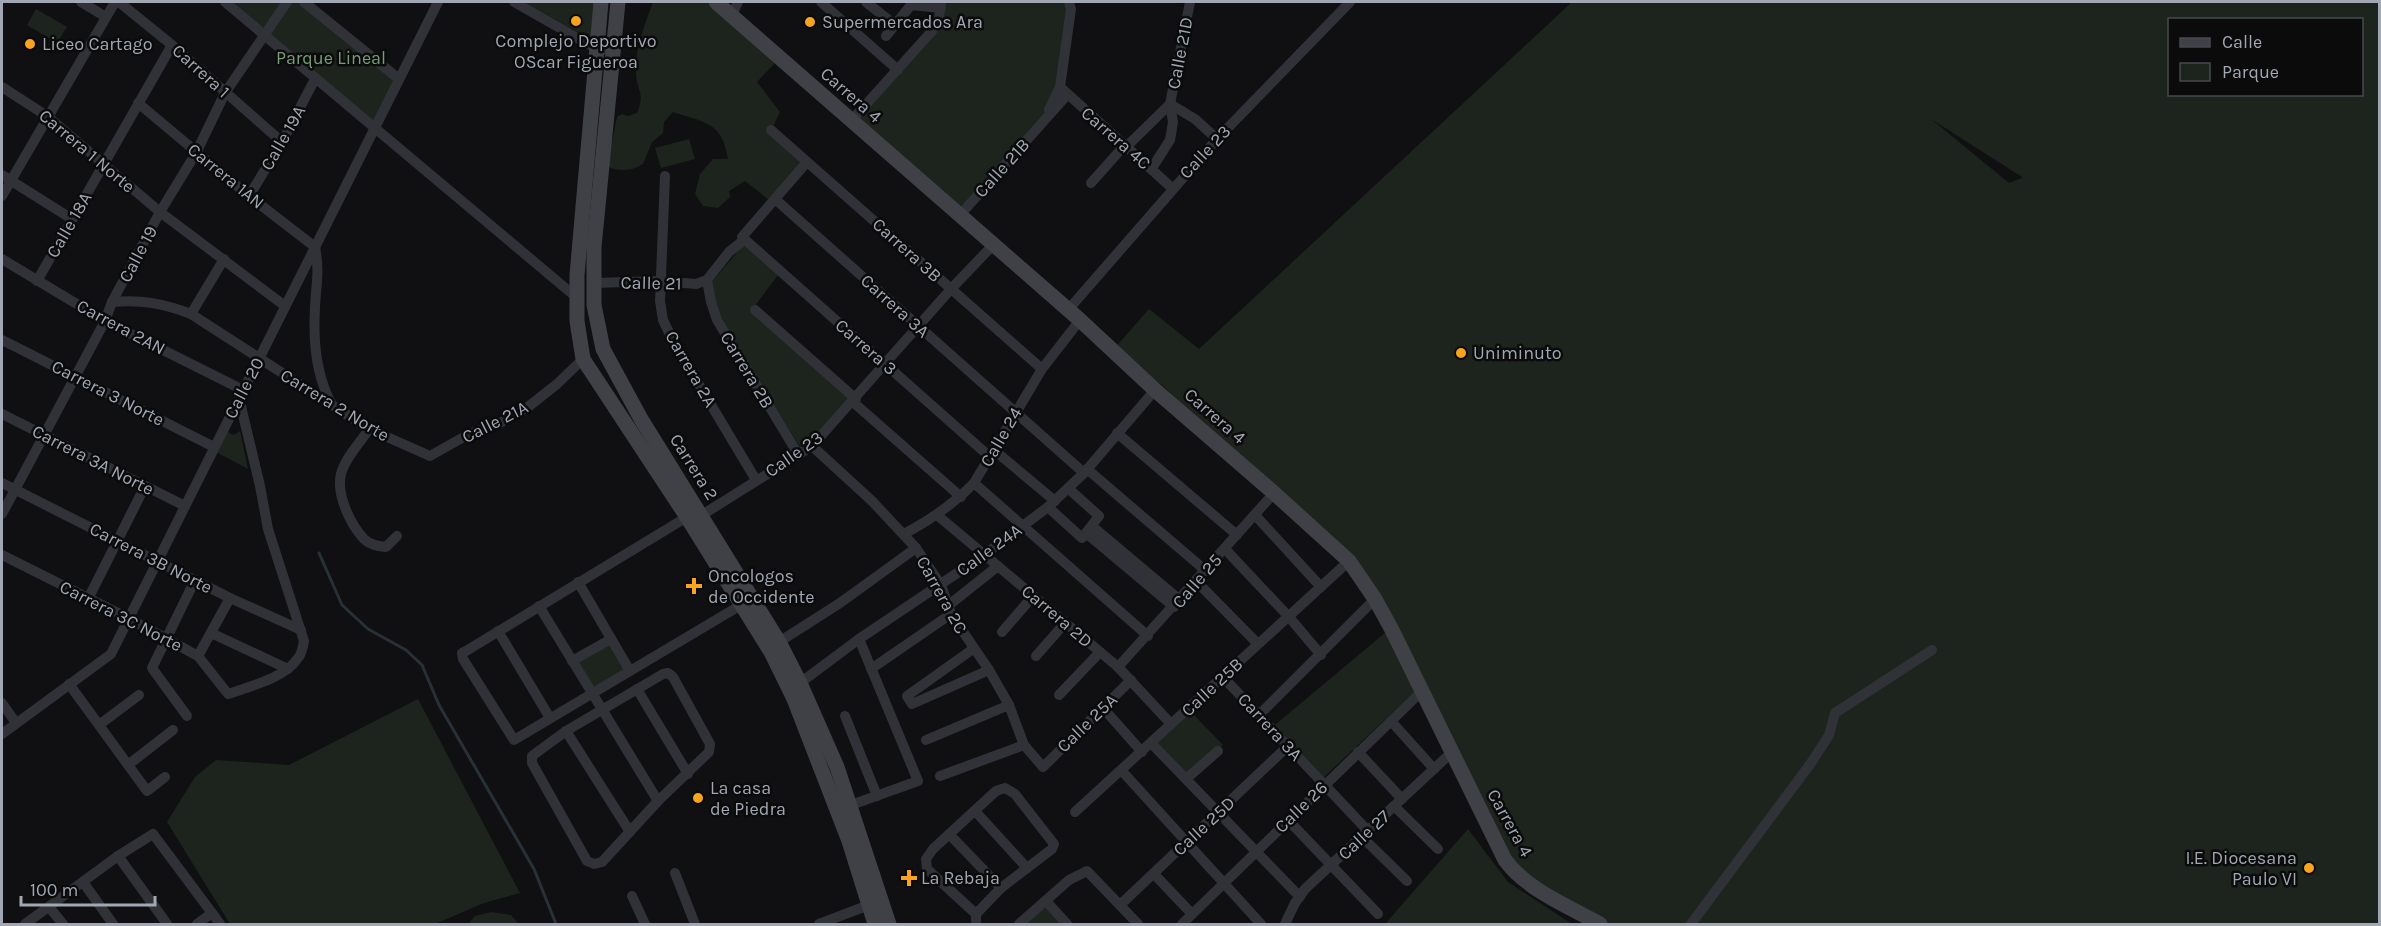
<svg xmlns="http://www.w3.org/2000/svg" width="2381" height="926" viewBox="0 0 2381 926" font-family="Karla,sans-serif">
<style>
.green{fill:#1c241d;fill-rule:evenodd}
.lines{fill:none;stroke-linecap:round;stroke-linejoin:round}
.stream{stroke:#283137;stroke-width:3}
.street{stroke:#313237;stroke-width:10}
.secondary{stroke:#3f4147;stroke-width:15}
.poi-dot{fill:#f8a421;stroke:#0b0b0c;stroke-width:2}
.labels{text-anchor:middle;stroke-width:5;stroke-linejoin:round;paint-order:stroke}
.poi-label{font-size:18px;fill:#a1a7b3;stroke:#0b0b0c;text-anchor:start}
.street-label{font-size:18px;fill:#a1a7b3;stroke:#0b0b0c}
.park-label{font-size:18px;fill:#769f77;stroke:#0b0b0c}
</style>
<rect width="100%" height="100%" fill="#101012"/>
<g class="green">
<polygon points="225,2 304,2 399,79 375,126"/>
<polygon points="524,2 596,2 592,40"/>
<path d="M653,2H707L777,61L757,82L780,112L770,132L804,163L769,200L745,181L729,191L730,197L718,208L703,206L695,194L700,174L713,159H728C722,122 706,123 673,112L664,122L663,133L652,142L643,164C633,171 618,172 607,166L617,117L622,114L628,116L637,113C646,91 636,91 636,72C635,48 645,24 653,2Z"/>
<polygon points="941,2 1069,2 1060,87 1044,121 960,215 851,121 932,31"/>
<path d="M1572,2H2379V924H1600L1505,860L1375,599L1274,493L1161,384L1156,388L1113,350L1149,309L1199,349ZM2170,20H2362V94H2170ZM1931,119L2022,177V178L2009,183Z"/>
<polygon points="36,9 67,27 57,43 27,25"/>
<polygon points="689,139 695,159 661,168 655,148"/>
<polygon points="744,244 778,275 751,311 850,399 817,437 801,448 730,336 715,304 712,282"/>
<polygon points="227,429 229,433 234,435 240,431 248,469 216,452"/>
<polygon points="1386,632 1415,691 1324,777 1275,725"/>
<polygon points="608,640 625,670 592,688 575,660"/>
<polygon points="418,699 520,893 484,903 435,924 230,924 167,822 195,777 216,760 289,765"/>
<polygon points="1191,712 1223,745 1186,777 1155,744"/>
<polygon points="1468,829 1508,882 1572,924 1385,924"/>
<polygon points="1044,905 1062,924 1025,924"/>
<polygon points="491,912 511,915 519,924 468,924 475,916"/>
</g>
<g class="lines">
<polyline class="stream" points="319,553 342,605 368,629 406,650 422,665 439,705 534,869 556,924"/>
<g class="street">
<polyline points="81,2 106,17"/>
<polyline points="119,2 172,45 282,142"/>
<polyline points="225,2 576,297"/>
<polyline points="304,2 399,79"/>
<polyline points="514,2 595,48 603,50"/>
<polyline points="821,2 898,70"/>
<polyline points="866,2 895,25"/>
<polyline points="911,5 941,8"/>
<polyline points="732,15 738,2"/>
<polyline points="886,36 911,5 912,2"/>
<polyline points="2,87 47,116 160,212 285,306"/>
<polyline points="1060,87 1172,188"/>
<polyline points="138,103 249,196 315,247"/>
<polyline points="1170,104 1195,119 1217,139"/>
<polyline points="1049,110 1060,87 1071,9 1069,2"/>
<polyline points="851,121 932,31 939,18 941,2"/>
<polyline points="771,130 1042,369"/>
<polyline points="1126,147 1170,104"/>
<polyline points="807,162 742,237 990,457"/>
<polyline points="1152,168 1170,140 1173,122 1170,104 1190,2"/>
<polyline points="2,175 72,219"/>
<polyline points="665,176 660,301 663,320 674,343 756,480"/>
<polyline points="1091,183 1124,146"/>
<polyline points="2,196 115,2"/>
<polyline points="249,196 282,142 315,79"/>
<polyline points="775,199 1084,473"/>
<polyline points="960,215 1067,95"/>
<path d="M315,247C320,273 316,283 315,308C313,341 316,376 332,405"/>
<polyline points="2,259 105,321 243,390"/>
<polyline points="707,280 711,302 717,320 798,454"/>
<polyline points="37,281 172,45"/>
<polyline points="594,283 660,281 696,284 707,280 729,252 744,240"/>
<path d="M112,302C141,299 165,304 191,314L369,429L430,456L469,434L500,423L528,407L557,384L583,359"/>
<polyline points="755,310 856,399"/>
<polyline points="1068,310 1217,139 1350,2"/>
<polyline points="191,314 224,259"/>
<polyline points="2,340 214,447"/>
<polyline points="853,402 961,497"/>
<polyline points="2,414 185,506"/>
<path d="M369,429C360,443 345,458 341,474C336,494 350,524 364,539C370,545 378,546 386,547L397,536"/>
<polyline points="1117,433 1237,535"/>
<polyline points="812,446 872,501 916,548 941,585 951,614 989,670 1009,705 1024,745 1043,767 1131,680"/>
<polyline points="994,450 1055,501"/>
<polyline points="1087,469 1206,571"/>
<polyline points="2,483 230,598 301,630"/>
<polyline points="974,483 1148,636"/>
<polyline points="1048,507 1082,538 1099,516 1069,489"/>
<polyline points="2,514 105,321 112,302 160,212 196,153 225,93 287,2"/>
<polyline points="702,515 812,446 951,289 994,244"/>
<polyline points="937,515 1118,667 1171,724"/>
<polyline points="1255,515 1321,587"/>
<polyline points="687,517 466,651 462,653 463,659 514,740 741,605"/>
<polyline points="1092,526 1180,600"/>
<polyline points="1086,533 1174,607"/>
<path d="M904,534C930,520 953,505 974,483L1042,369L1080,320"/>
<polyline points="1225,549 1289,617 1321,655"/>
<path d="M2,555L128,618L198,656L228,694C250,686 284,679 298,658C302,654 303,646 304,641L268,529L260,486L239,398"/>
<polyline points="578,582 630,671"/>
<polyline points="1197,582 1258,644"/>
<polyline points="88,599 145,486"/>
<polyline points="949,605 998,566"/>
<polyline points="539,606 658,801"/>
<polyline points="498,631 550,718"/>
<polyline points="1002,632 1033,596"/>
<polyline points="211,633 288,669"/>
<polyline points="779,642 840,603 916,548"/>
<polyline points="973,649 907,696 912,704 989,670"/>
<polyline points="198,656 230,598"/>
<polyline points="1036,656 1065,623"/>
<polyline points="572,661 611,639"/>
<polyline points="1118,667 1274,493"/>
<polyline points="871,669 951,614"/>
<polygon points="668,673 673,677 710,744 709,752 658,801 602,862 594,864 587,861 532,763 532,756 566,731 663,674"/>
<polyline points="1222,676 1368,831"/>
<polyline points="800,683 859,639 984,555 1048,507 1084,473 1155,390"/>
<polyline points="69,684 147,791 165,777"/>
<polyline points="637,689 688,774"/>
<polyline points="1059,695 1100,652"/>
<polyline points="2,703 16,723"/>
<polyline points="1103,708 1142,752"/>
<polyline points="1259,715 1375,599"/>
<polyline points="187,716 152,668 195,580"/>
<polyline points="845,716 877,796"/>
<polyline points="1391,721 1434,769"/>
<polyline points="99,725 139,695"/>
<polyline points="566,731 630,832"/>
<polyline points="2,734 111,654 438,2"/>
<polyline points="926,740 1009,705"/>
<polyline points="1151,743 1300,897"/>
<polyline points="1358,752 1402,799"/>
<polyline points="128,765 173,730"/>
<polyline points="1122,771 1261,924"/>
<polyline points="940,776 1024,745"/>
<polyline points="1186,779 1218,751"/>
<polyline points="851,805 918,781 859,639"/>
<polyline points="1394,806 1438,849"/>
<polyline points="975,811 1027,868"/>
<polyline points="1075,812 1349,561"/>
<polyline points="1288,820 1378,914"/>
<polyline points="949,834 1001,888"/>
<polyline points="1362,837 1407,881"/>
<polyline points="118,856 167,924"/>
<polyline points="675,873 695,924"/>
<polyline points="1154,874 1192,914"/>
<polyline points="83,882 113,924"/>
<polyline points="632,896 645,924"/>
<polyline points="1046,901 1067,924"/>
<polyline points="1120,905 1288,746"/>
<polyline points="49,907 63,924"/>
<polyline points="25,924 118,856 153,834 212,913"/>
<polyline points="197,924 212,913 220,924"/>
<polyline points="819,924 869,905"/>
<polyline points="976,924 976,914 1001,888 1052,849 1054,844 1015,794 1005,788 996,791 933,849 926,859 927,869 976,914"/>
<polyline points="1019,924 1069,880 1087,871 1138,924"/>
<polyline points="1182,924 1421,692"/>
<polyline points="1285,924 1295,903 1305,889 1451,753"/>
<polyline points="1691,924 1811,763 1829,735 1835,713 1932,650"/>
</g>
<g class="secondary">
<polyline points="601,2 577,275 577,321 583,359 687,517 771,652 794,699 849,841 875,924"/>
<polyline points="618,2 594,247 594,305 603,349 641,419 779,642 800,683 837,767 889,924"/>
<path d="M716,2L1080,320L1155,390L1274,493L1349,561L1375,599L1392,630L1505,860C1527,890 1568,906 1600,924"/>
</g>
</g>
<g class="poi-dot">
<circle cx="576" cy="21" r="6"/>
<circle cx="810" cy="22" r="6"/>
<circle cx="30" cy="44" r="6"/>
<circle cx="1461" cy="353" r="6"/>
<path d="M691 577h6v6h6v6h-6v6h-6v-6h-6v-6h6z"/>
<circle cx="698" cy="798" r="6"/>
<circle cx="2309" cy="868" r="6"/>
<path d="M906 869h6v6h6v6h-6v6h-6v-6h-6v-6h6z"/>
</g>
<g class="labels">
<g class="poi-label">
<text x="822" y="28">Supermercados Ara</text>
<text x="576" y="47" text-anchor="middle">Complejo Deportivo<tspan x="576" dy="21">OScar Figueroa</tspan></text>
<text x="42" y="50">Liceo Cartago</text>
<text x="1473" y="359">Uniminuto</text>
<text x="708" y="582">Oncologos<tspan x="708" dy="21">de Occidente</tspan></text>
<text x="710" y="794">La casa<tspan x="710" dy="21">de Piedra</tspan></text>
<text x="2297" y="864" text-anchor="end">I.E. Diocesana<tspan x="2297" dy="21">Paulo VI</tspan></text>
<text x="921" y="884">La Rebaja</text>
</g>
<g class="street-label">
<text transform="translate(1180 53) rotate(-79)" y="6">Calle 21D</text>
<text transform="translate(201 71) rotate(42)" y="6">Carrera 1</text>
<text transform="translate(851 95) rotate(41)" y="6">Carrera 4</text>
<text transform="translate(283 138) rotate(-60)" y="6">Calle 19A</text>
<text transform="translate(1116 138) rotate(41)" y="6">Carrera 4C</text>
<text transform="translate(87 151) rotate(40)" y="6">Carrera 1 Norte</text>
<text transform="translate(1205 152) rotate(-47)" y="6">Calle 23</text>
<text transform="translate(1002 168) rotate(-48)" y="6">Calle 21B</text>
<text transform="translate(226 176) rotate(39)" y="6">Carrera 1AN</text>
<text transform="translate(69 225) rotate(-60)" y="6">Calle 18A</text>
<text transform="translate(907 250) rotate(42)" y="6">Carrera 3B</text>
<text transform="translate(138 254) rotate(-62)" y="6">Calle 19</text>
<text transform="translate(651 283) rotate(1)" y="6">Calle 21</text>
<text transform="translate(895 306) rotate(42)" y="6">Carrera 3A</text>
<text transform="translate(121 327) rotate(28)" y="6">Carrera 2AN</text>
<text transform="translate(866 347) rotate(41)" y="6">Carrera 3</text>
<text transform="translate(691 369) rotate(60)" y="6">Carrera 2A</text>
<text transform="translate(747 370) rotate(59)" y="6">Carrera 2B</text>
<text transform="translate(244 388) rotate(-63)" y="6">Calle 20</text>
<text transform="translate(108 393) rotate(27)" y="6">Carrera 3 Norte</text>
<text transform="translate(335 405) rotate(31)" y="6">Carrera 2 Norte</text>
<text transform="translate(1215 416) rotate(41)" y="6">Carrera 4</text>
<text transform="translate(495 422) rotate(-27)" y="6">Calle 21A</text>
<text transform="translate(1001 437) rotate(-60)" y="6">Calle 24</text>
<text transform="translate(794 454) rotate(-35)" y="6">Calle 23</text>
<text transform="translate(93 460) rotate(27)" y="6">Carrera 3A Norte</text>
<text transform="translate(694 467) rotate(58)" y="6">Carrera 2</text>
<text transform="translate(989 550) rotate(-36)" y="6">Calle 24A</text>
<text transform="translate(151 558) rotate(27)" y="6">Carrera 3B Norte</text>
<text transform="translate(1197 581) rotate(-49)" y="6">Calle 25</text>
<text transform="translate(942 595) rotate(61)" y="6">Carrera 2C</text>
<text transform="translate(121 616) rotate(27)" y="6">Carrera 3C Norte</text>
<text transform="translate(1057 616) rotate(40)" y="6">Carrera 2D</text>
<text transform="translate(1212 687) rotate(-43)" y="6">Calle 25B</text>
<text transform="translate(1087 723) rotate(-44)" y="6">Calle 25A</text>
<text transform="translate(1270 727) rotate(47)" y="6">Carrera 3A</text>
<text transform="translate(1301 807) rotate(-44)" y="6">Calle 26</text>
<text transform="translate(1510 823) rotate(61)" y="6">Carrera 4</text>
<text transform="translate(1204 826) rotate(-43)" y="6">Calle 25D</text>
<text transform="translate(1364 835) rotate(-43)" y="6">Calle 27</text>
</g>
<g class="park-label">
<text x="331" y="64">Parque Lineal</text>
</g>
</g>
<rect width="2381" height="926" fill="none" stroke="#a1a7b3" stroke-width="6"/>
<rect x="2168" y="18" width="195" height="78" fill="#0b0b0c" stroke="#47494f" stroke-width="1.5"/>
<rect x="2180" y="38" width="30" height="9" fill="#3f4147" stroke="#47494f" stroke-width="1.5"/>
<text x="2222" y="48" font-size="18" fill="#a1a7b3">Calle</text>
<rect x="2180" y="63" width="30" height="18" fill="#1c241d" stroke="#47494f" stroke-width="1.5"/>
<text x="2222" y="78" font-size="18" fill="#a1a7b3">Parque</text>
<path d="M21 896v9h134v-9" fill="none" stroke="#a1a7b3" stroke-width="3"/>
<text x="30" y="896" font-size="18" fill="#a1a7b3" stroke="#0b0b0c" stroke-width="4.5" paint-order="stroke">100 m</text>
</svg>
